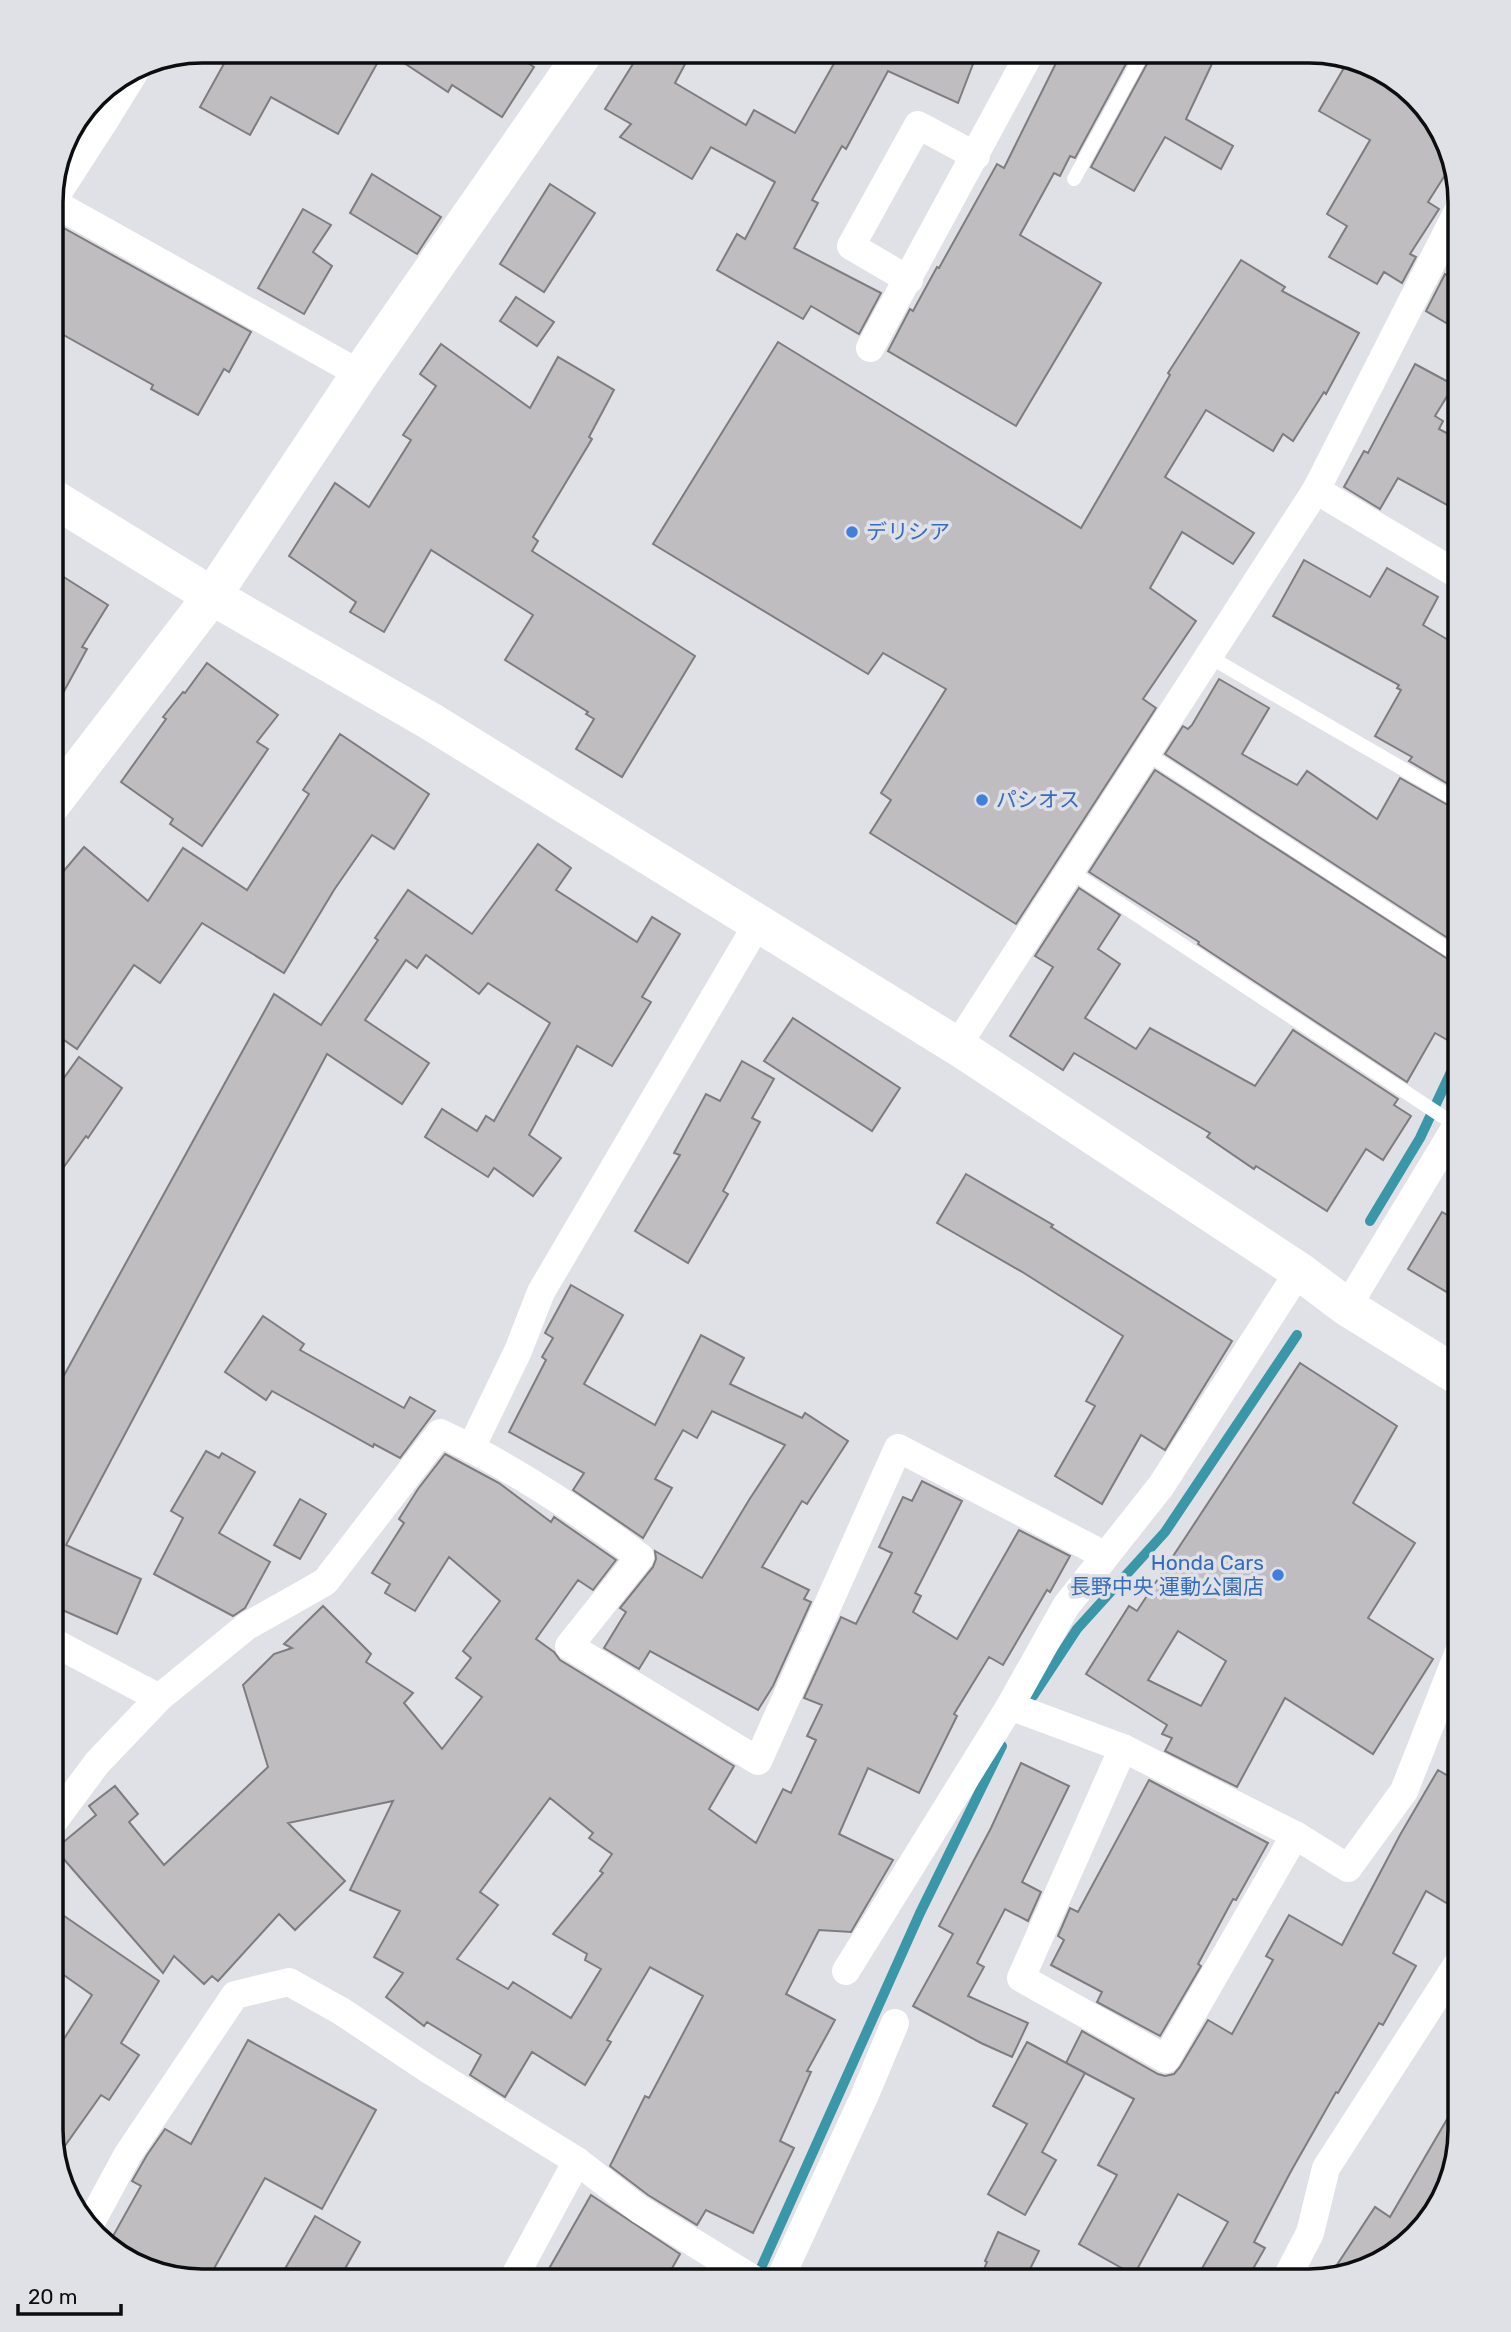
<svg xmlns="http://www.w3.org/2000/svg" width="1511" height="2332" viewBox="0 0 1511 2332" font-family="Rubik,'Noto Sans JP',sans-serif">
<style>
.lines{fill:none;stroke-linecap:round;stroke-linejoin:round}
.stream{stroke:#3997a8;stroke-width:10}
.building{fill:#c0bdc1;stroke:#7f7c7f;stroke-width:2;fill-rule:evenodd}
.lane{stroke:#fff;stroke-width:14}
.street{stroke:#fff;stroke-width:28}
.secondary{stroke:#fff;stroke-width:38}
.shop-dot{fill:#3f7fe0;stroke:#dfe1e6;stroke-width:2.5}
.labels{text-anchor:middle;stroke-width:7;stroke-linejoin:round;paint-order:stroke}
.shop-label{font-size:21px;fill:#366cbe;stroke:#dfe1e6;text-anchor:start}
.rim{fill:none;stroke:#0c0d0e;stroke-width:3.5}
</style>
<rect width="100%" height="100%" fill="#dfe1e6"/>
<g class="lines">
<g class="stream">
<polyline points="1370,1221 1420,1138 1460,1053"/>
<polyline points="1033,1696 1077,1629 1165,1532 1297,1335"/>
<polyline points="756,2279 920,1913 1002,1746"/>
</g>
</g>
<g class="building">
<polygon points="231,51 384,51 338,134 271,97 250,135 200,107"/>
<polygon points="386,51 509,51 534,67 502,117 452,85 448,92"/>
<polygon points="641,51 692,51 675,83 746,125 754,110 795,133 841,51 978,51 958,103 888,71 846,149 842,146 812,200 818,203 794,248 881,293 859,334 811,306 803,319 717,270 737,234 745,239 775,182 711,147 692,179 620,137 631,124 605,109"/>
<polygon points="1062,51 1133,51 1075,158 1070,156 1060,176 1054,173 1020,235 1101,283 1016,426 888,351 910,309 913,311 937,267 939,268 997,164 1004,168"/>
<polygon points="1154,51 1218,51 1186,119 1233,146 1221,169 1165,137 1134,191 1091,167"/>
<polygon points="1348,61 1385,73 1383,76 1403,87 1445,134 1452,164 1428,202 1439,209 1410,254 1416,257 1402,283 1384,272 1377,284 1329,257 1347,226 1327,214 1370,140 1319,111"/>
<polygon points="372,174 441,217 417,254 350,213"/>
<polygon points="550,184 595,213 544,292 500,264"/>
<polygon points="303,209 331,225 313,252 332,266 304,314 258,288"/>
<polygon points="51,221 251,332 229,372 224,369 198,415 151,389 153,385 51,328"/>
<polygon points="1460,256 1460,331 1426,311 1445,274 1448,276"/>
<polygon points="1241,260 1285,287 1282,291 1359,333 1326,394 1324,392 1293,441 1283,434 1273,451 1206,410 1165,477 1254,533 1233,564 1182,532 1150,588 1196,621 1143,699 1156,708 1016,924 870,833 891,800 881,793 946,689 883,653 868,674 653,544 778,342 1081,528 1170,375 1168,373"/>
<polygon points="516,297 554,322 537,346 500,321"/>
<polygon points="441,344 530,408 558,357 614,390 589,437 592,439 533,537 538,541 532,551 695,656 622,777 576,749 594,719 586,714 588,712 505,660 533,615 431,550 384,632 350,612 356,602 289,556 335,483 369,507 411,440 403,435 436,386 420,374"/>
<polygon points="1415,364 1454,385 1435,416 1443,421 1439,429 1460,440 1460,512 1398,478 1380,509 1344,487 1364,451 1368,453"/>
<polygon points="1304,560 1370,597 1387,568 1438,597 1423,625 1460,647 1460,791 1409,761 1412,757 1375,736 1401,690 1397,688 1399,685 1273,616"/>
<polygon points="51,569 108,605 82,647 87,649 51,715"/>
<polygon points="207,663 278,715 257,742 268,749 202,846 170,824 173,819 121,782 166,719 163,717 183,692 185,693"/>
<polygon points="1219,679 1269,708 1242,754 1297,785 1307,771 1377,819 1400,778 1460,812 1460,946 1165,754 1183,726 1188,729 1192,725"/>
<polygon points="340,734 429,794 394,849 372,835 334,890 284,973 202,923 160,983 134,965 77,1049 51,1031 51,886 84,847 148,901 183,848 247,890 309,794 303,790"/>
<polygon points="1155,770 1460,967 1460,1028 1451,1042 1435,1033 1407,1082 1198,944 1199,942 1089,872"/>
<polygon points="538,844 571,868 556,890 637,942 652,917 680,934 642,997 651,1002 612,1066 577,1046 529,1135 561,1158 533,1196 494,1168 488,1177 425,1137 442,1109 477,1131 486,1116 494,1121 550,1023 488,983 479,994 426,955 417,968 406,960 365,1020 429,1063 402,1104 327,1054 66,1545 141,1579 117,1634 51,1605 51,1399 274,994 321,1025 378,940 375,938 408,890 472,934"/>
<polygon points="1079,888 1120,915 1098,949 1120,964 1085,1018 1136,1049 1150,1028 1255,1086 1293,1030 1398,1099 1394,1105 1411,1116 1383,1160 1366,1149 1327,1211 1256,1166 1254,1169 1207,1137 1210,1133 1074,1053 1063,1070 1010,1036 1053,967 1035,956"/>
<polygon points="793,1018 900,1088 872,1131 764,1061"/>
<polygon points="79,1057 122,1088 88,1138 86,1136 51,1185 51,1096"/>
<polygon points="742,1061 774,1079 752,1118 760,1122 723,1191 728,1194 688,1263 635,1231 680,1155 674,1153 706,1094 720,1101"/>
<polygon points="966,1174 1053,1225 1051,1227 1232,1341 1165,1450 1141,1435 1102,1504 1055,1476 1095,1406 1086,1401 1123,1336 1024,1273 937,1223"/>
<polygon points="1442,1212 1460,1222 1460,1300 1408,1269"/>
<polygon points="571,1285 623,1315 584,1384 655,1425 701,1335 744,1358 730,1384 802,1418 805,1413 848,1441 807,1504 802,1501 762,1567 809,1590 804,1599 811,1602 773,1686 758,1710 650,1651 639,1669 604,1648 626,1612 620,1608 653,1567 656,1559 655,1551 702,1578 749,1500 785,1445 712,1411 697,1438 683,1430 655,1479 672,1488 643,1538 573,1490 584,1473 509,1432 546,1360 542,1357 553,1338 545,1333"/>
<polygon points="263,1316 304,1344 300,1350 404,1408 410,1397 435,1411 400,1458 374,1444 373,1447 272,1391 266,1400 225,1372"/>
<path d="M1300,1363L1397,1426L1353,1503L1415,1543L1368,1618L1433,1659L1373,1754L1285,1698L1237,1787L1165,1751L1172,1738L1162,1734L1167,1725L1086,1674L1129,1606L1137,1611ZM1178,1631L1226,1661L1201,1706L1148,1680Z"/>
<polygon points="206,1451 219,1458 222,1453 255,1472 219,1533 270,1562 245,1608 233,1616 154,1574 183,1518 171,1511"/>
<path d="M445,1454L499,1483L551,1522L554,1517L616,1560L593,1590L578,1580L536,1639L554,1652L560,1660L734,1766L709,1809L756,1843L783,1789L791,1793L816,1740L807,1736L822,1705L804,1698L841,1617L856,1624L892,1553L879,1547L903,1497L912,1501L922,1481L962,1501L915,1593L921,1596L913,1612L957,1639L1019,1530L1070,1556L1050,1592L1047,1590L1003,1665L989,1657L954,1714L957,1716L919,1793L868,1768L839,1834L893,1860L851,1932L819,1930L786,1994L835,2020L807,2071L811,2072L780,2141L794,2148L753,2233L706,2210L697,2225L648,2195L610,2166L645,2096L649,2098L703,1996L650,1967L607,2040L611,2042L585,2085L532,2052L505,2097L470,2075L481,2055L427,2022L424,2026L386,1997L403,1973L374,1957L400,1911L350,1890L393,1801L288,1823L345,1881L295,1930L279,1914L218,1981L212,1976L204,1984L174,1956L163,1973L55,1849L96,1815L89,1806L115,1786L138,1814L129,1822L164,1865L268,1767L243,1685L274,1654L292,1648L284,1644L323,1606L371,1654L366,1662L413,1693L404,1703L442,1749L482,1697L456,1678L471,1658L463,1651L500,1601L449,1557L415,1611L385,1593L390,1584L372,1573L404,1523L399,1519L418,1489ZM550,1798L593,1833L589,1838L612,1854L600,1871L603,1873L553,1934L587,1954L585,1960L601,1969L571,2018L513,1982L508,1989L457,1959L498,1905L480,1892Z"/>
<polygon points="300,1499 326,1514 300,1559 274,1545"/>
<polygon points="1021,1763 1069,1786 1022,1882 1041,1892 1028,1921 1005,1909 977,1963 984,1967 968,1996 1028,2023 1012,2057 981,2043 913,2006 953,1934 939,1926 991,1828"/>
<polygon points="1438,1770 1460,1783 1460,1911 1426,1891 1393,1953 1416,1966 1383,2025 1379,2023 1338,2093 1336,2092 1290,2173 1254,2242 1265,2248 1246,2281 1195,2281 1228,2222 1178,2194 1134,2275 1079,2244 1117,2175 1098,2165 1134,2099 1066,2063 1082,2031 1158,2074 1165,2076 1174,2074 1180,2067 1208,2020 1232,2034 1273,1960 1266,1956 1289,1915 1342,1945 1400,1835"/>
<polygon points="1149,1780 1268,1843 1236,1900 1233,1899 1198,1964 1201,1966 1160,2036 1097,2002 1102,1992 1051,1965 1064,1940 1058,1936 1070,1908 1078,1912"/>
<polygon points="51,1907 159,1981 121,2043 139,2055 109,2100 101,2095 57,2157 51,2131 51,2059 92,1995 51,1966"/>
<polygon points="248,2040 376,2110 322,2209 265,2178 207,2281 192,2281 118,2256 108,2245 141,2186 132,2181 147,2155 165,2129 191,2144"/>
<polygon points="1027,2042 1085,2073 1042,2152 1056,2160 1025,2215 988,2194 1027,2124 993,2106"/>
<polygon points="1460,2097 1460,2131 1440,2206 1377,2266 1329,2277 1375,2207 1390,2217"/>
<polygon points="591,2195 680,2254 665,2281 542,2281"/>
<polygon points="315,2216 360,2242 338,2281 278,2281"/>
<polygon points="998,2232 1039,2251 1024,2281 979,2281 987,2262 985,2261"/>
</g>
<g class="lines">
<g class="lane">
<polyline points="1074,179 1144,51"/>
<polyline points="1208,656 1460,802"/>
<polyline points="1146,753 1460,957"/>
<polyline points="1070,871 1457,1126"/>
</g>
<g class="street">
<polyline points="86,108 105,120 52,202 360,374"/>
<polyline points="105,120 139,65"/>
<polyline points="909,280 851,246 918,125 976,156"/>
<polyline points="870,348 1031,51"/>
<polyline points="1316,490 1460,576"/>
<polyline points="957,1046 1316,490 1460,207"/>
<polyline points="1347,1307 1460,1120"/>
<polyline points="471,1448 518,1351 541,1292 758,923"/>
<polyline points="51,1641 159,1698"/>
<polyline points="1010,1706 1123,1748 1295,1835 1348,1868 1404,1791 1460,1649"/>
<polyline points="1123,1748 1021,1978 1166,2059 1295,1835"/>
<path d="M51,1825L97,1763L159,1698L247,1626L325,1582L440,1433C508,1465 580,1512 640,1557L569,1646L758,1761L898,1448L1104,1555"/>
<polyline points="846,1971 1010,1706 1066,1606 1161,1486 1299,1271"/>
<polyline points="90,2224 128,2154 235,1995 289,1982 341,2011 428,2069 577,2161 639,2209 756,2281"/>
<polyline points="512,2281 577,2161"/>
<polyline points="779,2281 864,2097 895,2023"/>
<polyline points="1285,2281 1310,2233 1326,2168 1460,1960"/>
</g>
<g class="secondary">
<polyline points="51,497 212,596 430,721 957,1046 1299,1271 1347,1307 1460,1377"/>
<polyline points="51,805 212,596 360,374 585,51"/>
</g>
</g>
<g class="shop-dot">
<circle cx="852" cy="532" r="7"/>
<circle cx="982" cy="800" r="7"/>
<circle cx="1278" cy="1575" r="7"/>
</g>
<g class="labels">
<g class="shop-label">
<text x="866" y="539">デリシア</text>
<text x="996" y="807">パシオス</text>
<text x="1264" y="1570" text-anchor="end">Honda Cars<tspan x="1264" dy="24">長野中央 運動公園店</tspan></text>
</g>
</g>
<path d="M0 0H1511V2332H0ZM202 63H1309A139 139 0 0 1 1448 202V2130A139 139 0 0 1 1309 2269H202A139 139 0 0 1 63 2130V202A139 139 0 0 1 202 63Z" fill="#dfe1e6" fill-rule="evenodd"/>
<path class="rim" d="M202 63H1309A139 139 0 0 1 1448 202V2130A139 139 0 0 1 1309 2269H202A139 139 0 0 1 63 2130V202A139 139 0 0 1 202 63Z"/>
<path d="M18 2304v10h103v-10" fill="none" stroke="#0c0d0e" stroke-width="3.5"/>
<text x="28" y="2304" font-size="21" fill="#0c0d0e" stroke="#dfe1e6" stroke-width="5" paint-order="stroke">20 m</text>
</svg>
